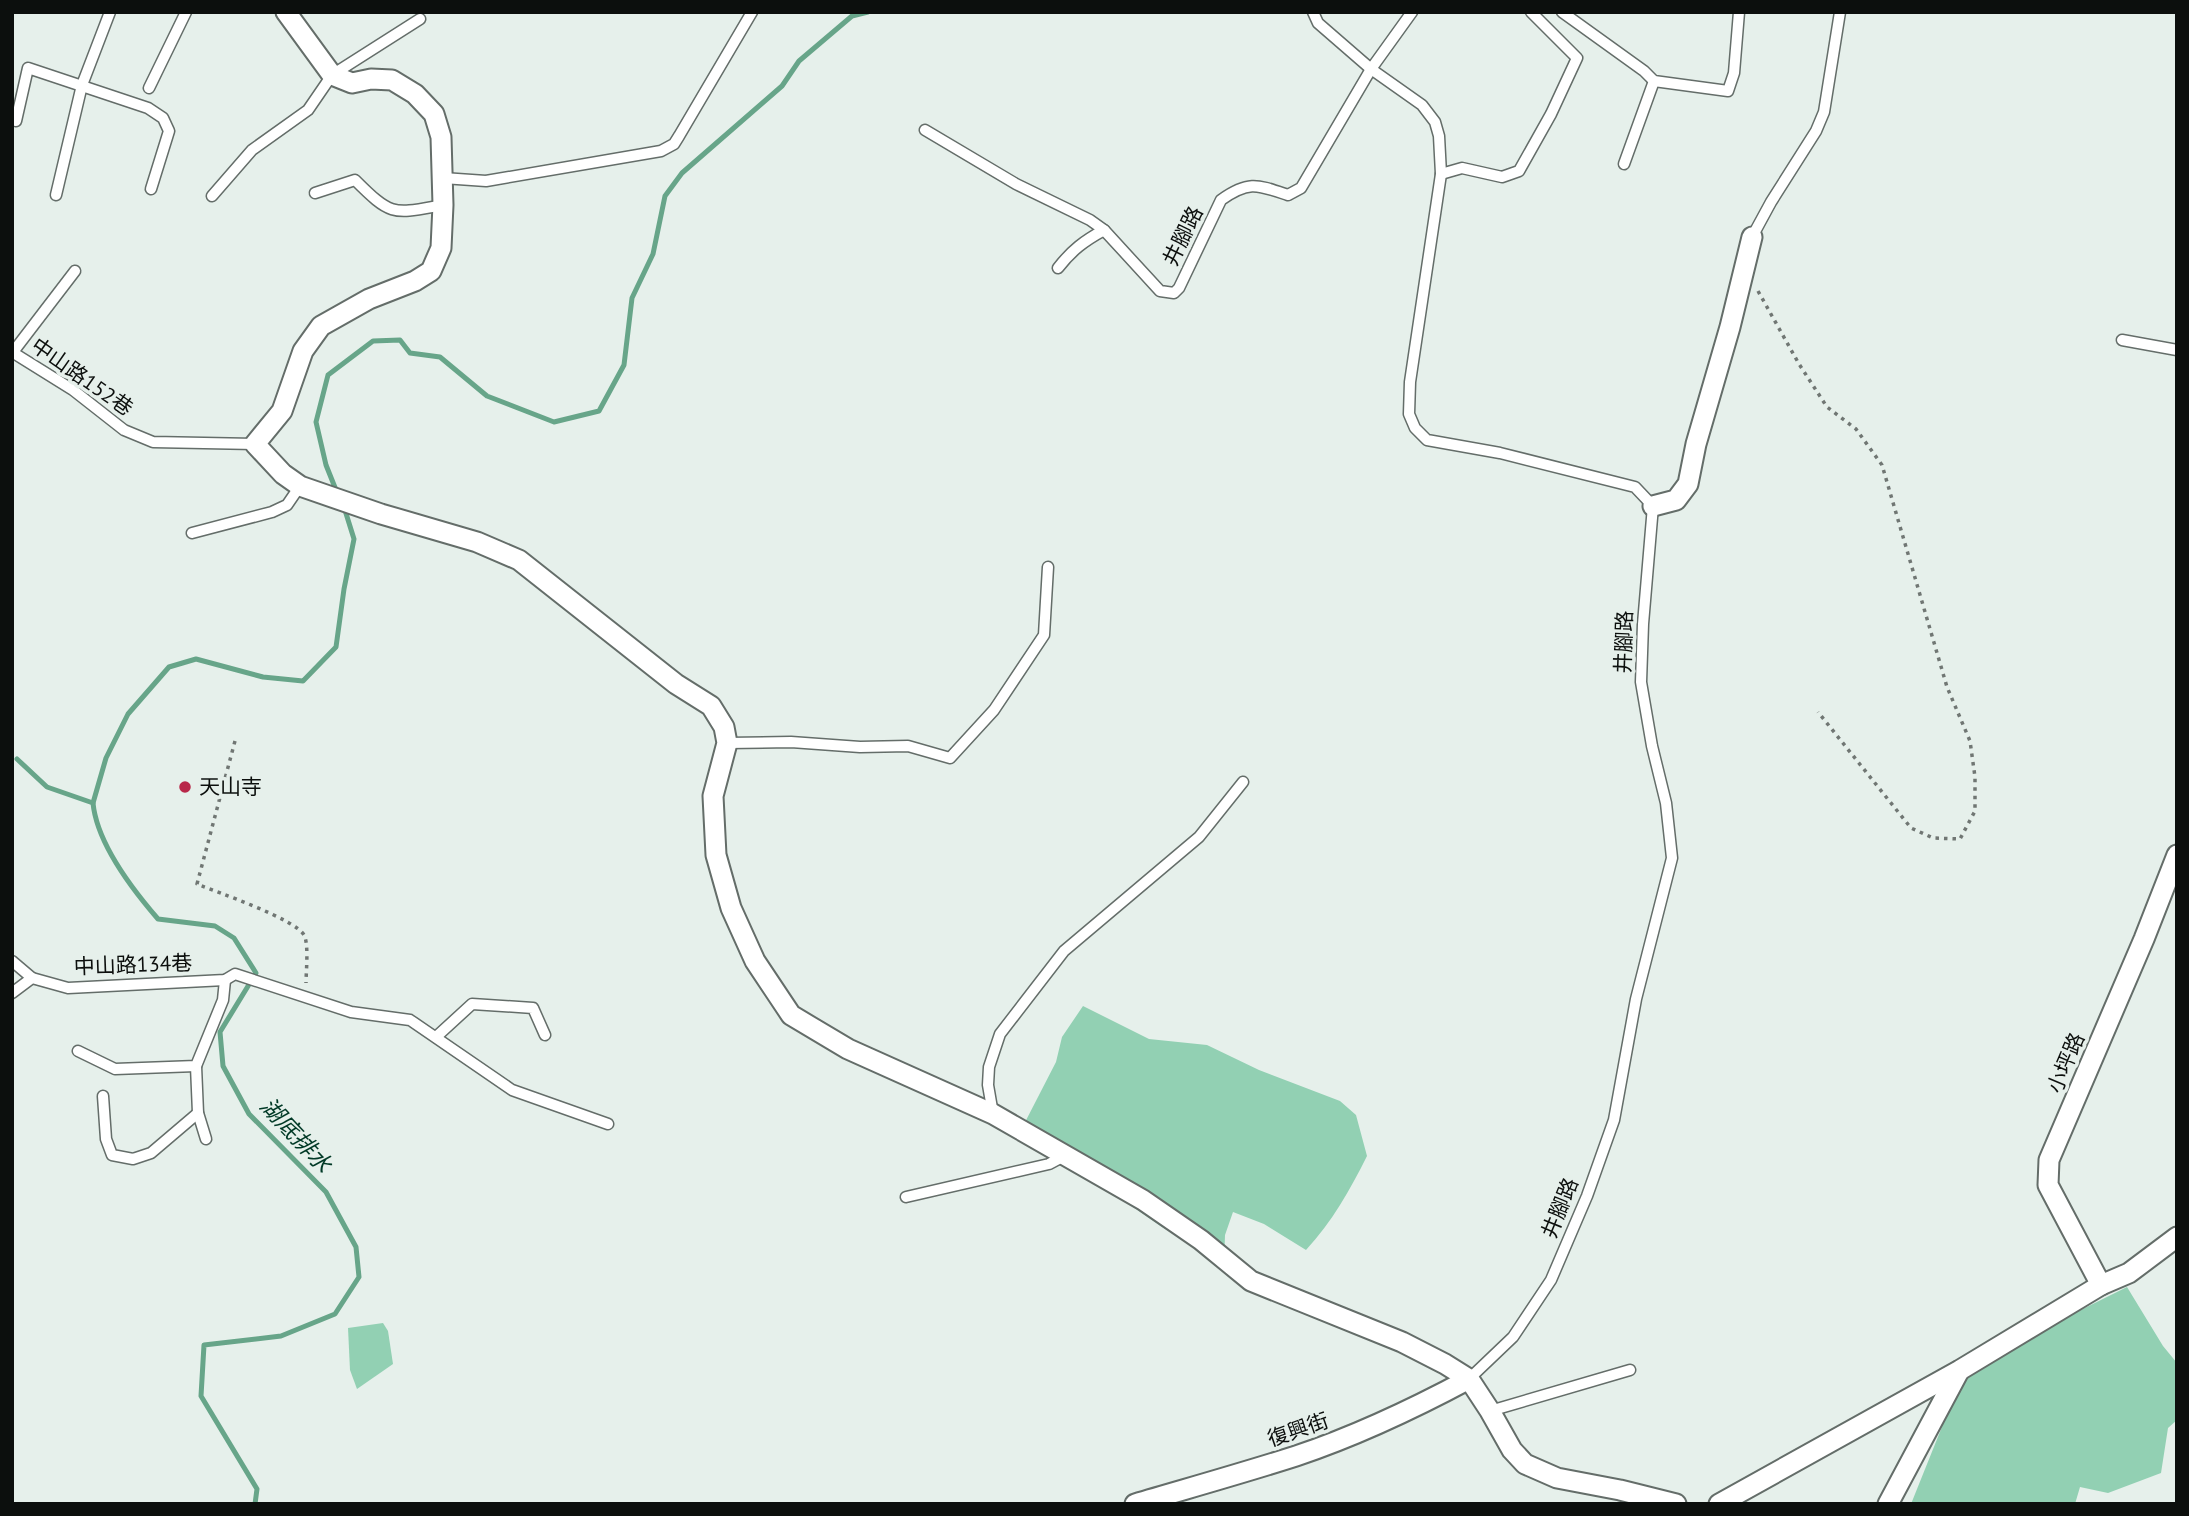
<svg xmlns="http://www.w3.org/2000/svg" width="2189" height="1516" viewBox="0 0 2189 1516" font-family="'PT Sans','Noto Sans TC',sans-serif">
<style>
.green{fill:#92d0b3}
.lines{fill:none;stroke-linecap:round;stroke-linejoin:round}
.stream{stroke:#67a589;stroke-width:5}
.service-casing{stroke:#646d69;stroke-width:13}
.minor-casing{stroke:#646d69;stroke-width:23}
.path{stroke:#707673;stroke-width:3.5;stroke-dasharray:3.5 5;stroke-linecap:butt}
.service{stroke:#fff;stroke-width:10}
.minor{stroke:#fff;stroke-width:19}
.poi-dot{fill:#b82749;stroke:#e6f0eb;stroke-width:2.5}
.labels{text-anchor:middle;stroke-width:7;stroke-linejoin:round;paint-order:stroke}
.street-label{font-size:21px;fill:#0c0f0d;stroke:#e6f0eb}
.poi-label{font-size:21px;fill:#0c0f0d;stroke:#e6f0eb;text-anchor:start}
.water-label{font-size:23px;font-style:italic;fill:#013926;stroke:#e6f0eb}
</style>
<rect width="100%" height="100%" fill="#e6f0eb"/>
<g class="green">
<path d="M1083,1006L1149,1039L1207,1045L1259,1070L1340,1101L1356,1115L1367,1156C1350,1190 1332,1222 1306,1250L1264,1224L1233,1212L1225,1235L1224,1265L1162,1227L1021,1130L1056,1062L1062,1037Z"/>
<polygon points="2127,1287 2163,1346 2177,1363 2177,1420 2168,1428 2161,1473 2108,1493 2080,1487 2075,1504 1911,1504 1966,1367"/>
<polygon points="383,1323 388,1331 393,1364 357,1389 350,1370 348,1328"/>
</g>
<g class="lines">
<g class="stream">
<polyline points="338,495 326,465 316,422 328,375 373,341 400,340 410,353 440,357 487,396 554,422 599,411 624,365 632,298 653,254 665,196 682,173 782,86 799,61 852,16 868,12"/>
<path d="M17,759L47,787L93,803C97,844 132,889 158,919L215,926L234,938L256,973L220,1032L223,1066L249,1114L326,1192L356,1247L359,1277L335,1314L281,1336L204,1345L201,1396L257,1489L255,1504"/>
<polyline points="93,803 106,758 128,714 169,667 196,659 263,677 303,681 336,647 344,589 354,539 344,507"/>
</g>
<g class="service-casing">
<g id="service">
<polyline points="1313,12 1318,23 1371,69 1422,105 1435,122 1439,136 1441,174 1410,382 1409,414 1415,428 1427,440 1500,453 1635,487 1653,506 1643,624 1641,682 1652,746 1666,803 1672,858 1636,999 1614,1120 1587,1196 1551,1280 1513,1337 1469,1379"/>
<polyline points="1562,12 1644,71 1654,81 1728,91 1734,73 1739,12"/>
<polyline points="149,88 186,12"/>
<polyline points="16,121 28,68 148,108 163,118 169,131 151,189"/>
<path d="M925,130L1016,184L1090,220L1104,230L1160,291L1174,293L1179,288L1221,200C1249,180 1258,185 1288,195L1301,188L1371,69L1412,12"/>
<polyline points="1624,164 1654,81"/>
<polyline points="1441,174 1462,168 1502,177 1519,171 1551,114 1577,58 1531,12"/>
<polyline points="443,178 486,181 661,151 674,144 679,136 752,12"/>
<path d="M315,193L355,180C392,217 393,214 443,205"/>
<polyline points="56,195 82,85 110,12"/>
<polyline points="212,196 252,150 308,110 332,75 420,19"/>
<polyline points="1752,237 1771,202 1816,131 1824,112 1840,12"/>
<path d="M1058,268C1072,250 1084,241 1104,230"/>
<polyline points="2122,340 2177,350"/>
<polyline points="12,352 73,390 124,430 153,442 255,444"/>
<polyline points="13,352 75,271"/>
<polyline points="192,533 272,512 287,505 300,486"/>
<polyline points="727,743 791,742 860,747 908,746 950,758 994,710 1044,635 1048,567"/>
<polyline points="12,961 32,978"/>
<polyline points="12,993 32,978 68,988 225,980 235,974 351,1012 410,1020 512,1090 608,1124"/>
<polyline points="436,1037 472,1004 533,1008 545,1035"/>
<polyline points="78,1051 115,1069 196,1066 223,1000 225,980"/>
<polyline points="196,1066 198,1113 206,1139"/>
<polyline points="103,1096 106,1139 112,1155 133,1159 151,1153 198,1113"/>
<polyline points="993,1114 988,1085 989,1067 1000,1034 1064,951 1199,837 1243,782"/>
<polyline points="906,1197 1049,1164 1064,1156"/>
<polyline points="1490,1411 1630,1370"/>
</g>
</g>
<g class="minor-casing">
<g id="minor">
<polyline points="286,12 332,75 352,83 371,79 392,80 415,94 434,114 441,137 443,205 441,248 431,271 415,281 369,299 321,326 303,351 282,411 255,444 283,474 300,486 381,514 477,542 519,560 676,684 711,706 724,727 727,743 713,796 716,855 731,908 755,961 791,1015 848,1049 993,1114 1143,1200 1201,1240 1251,1281 1402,1342 1445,1364 1469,1379 1490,1411 1512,1450 1525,1464 1557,1478 1620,1490 1676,1504"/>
<polyline points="1653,506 1676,500 1688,484 1696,444 1730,327 1752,237"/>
<polyline points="2101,1285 2048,1185 2049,1160 2144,939 2177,855"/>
<path d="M1135,1504C1189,1488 1243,1473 1296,1456C1356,1436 1413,1409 1469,1379"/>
<polyline points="1719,1504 1960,1370 2101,1285 2129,1273 2177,1237"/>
<polyline points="1888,1504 1959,1371"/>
</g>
</g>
<g class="path">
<polyline points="1758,291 1799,364 1827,407 1856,429 1882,465 1947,687 1970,741 1975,777 1975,811 1960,839 1933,838 1911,828 1818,712"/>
<path d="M235,741L197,884C217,892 295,919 304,935C309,944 306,972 306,983"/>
</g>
<use href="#service" class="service"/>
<use href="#minor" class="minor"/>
</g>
<circle class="poi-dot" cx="185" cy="787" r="7"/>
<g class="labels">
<g class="street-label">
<text transform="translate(1183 236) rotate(-64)" y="7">井腳路</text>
<text transform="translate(82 377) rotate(35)" y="7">中山路152巷</text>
<text transform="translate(1624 642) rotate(-88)" y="7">井腳路</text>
<text transform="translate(133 965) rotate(-2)" y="7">中山路134巷</text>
<text transform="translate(2066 1063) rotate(-67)" y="7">小坪路</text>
<text transform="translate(1560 1208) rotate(-68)" y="7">井腳路</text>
<text transform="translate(1298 1430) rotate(-19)" y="7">復興街</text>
</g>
<g class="poi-label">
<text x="199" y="794">天山寺</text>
</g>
<g class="water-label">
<text transform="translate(296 1135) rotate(47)" y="8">湖底排水</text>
</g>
</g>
<rect width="2189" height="1516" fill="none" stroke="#0c0f0d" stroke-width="28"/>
</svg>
